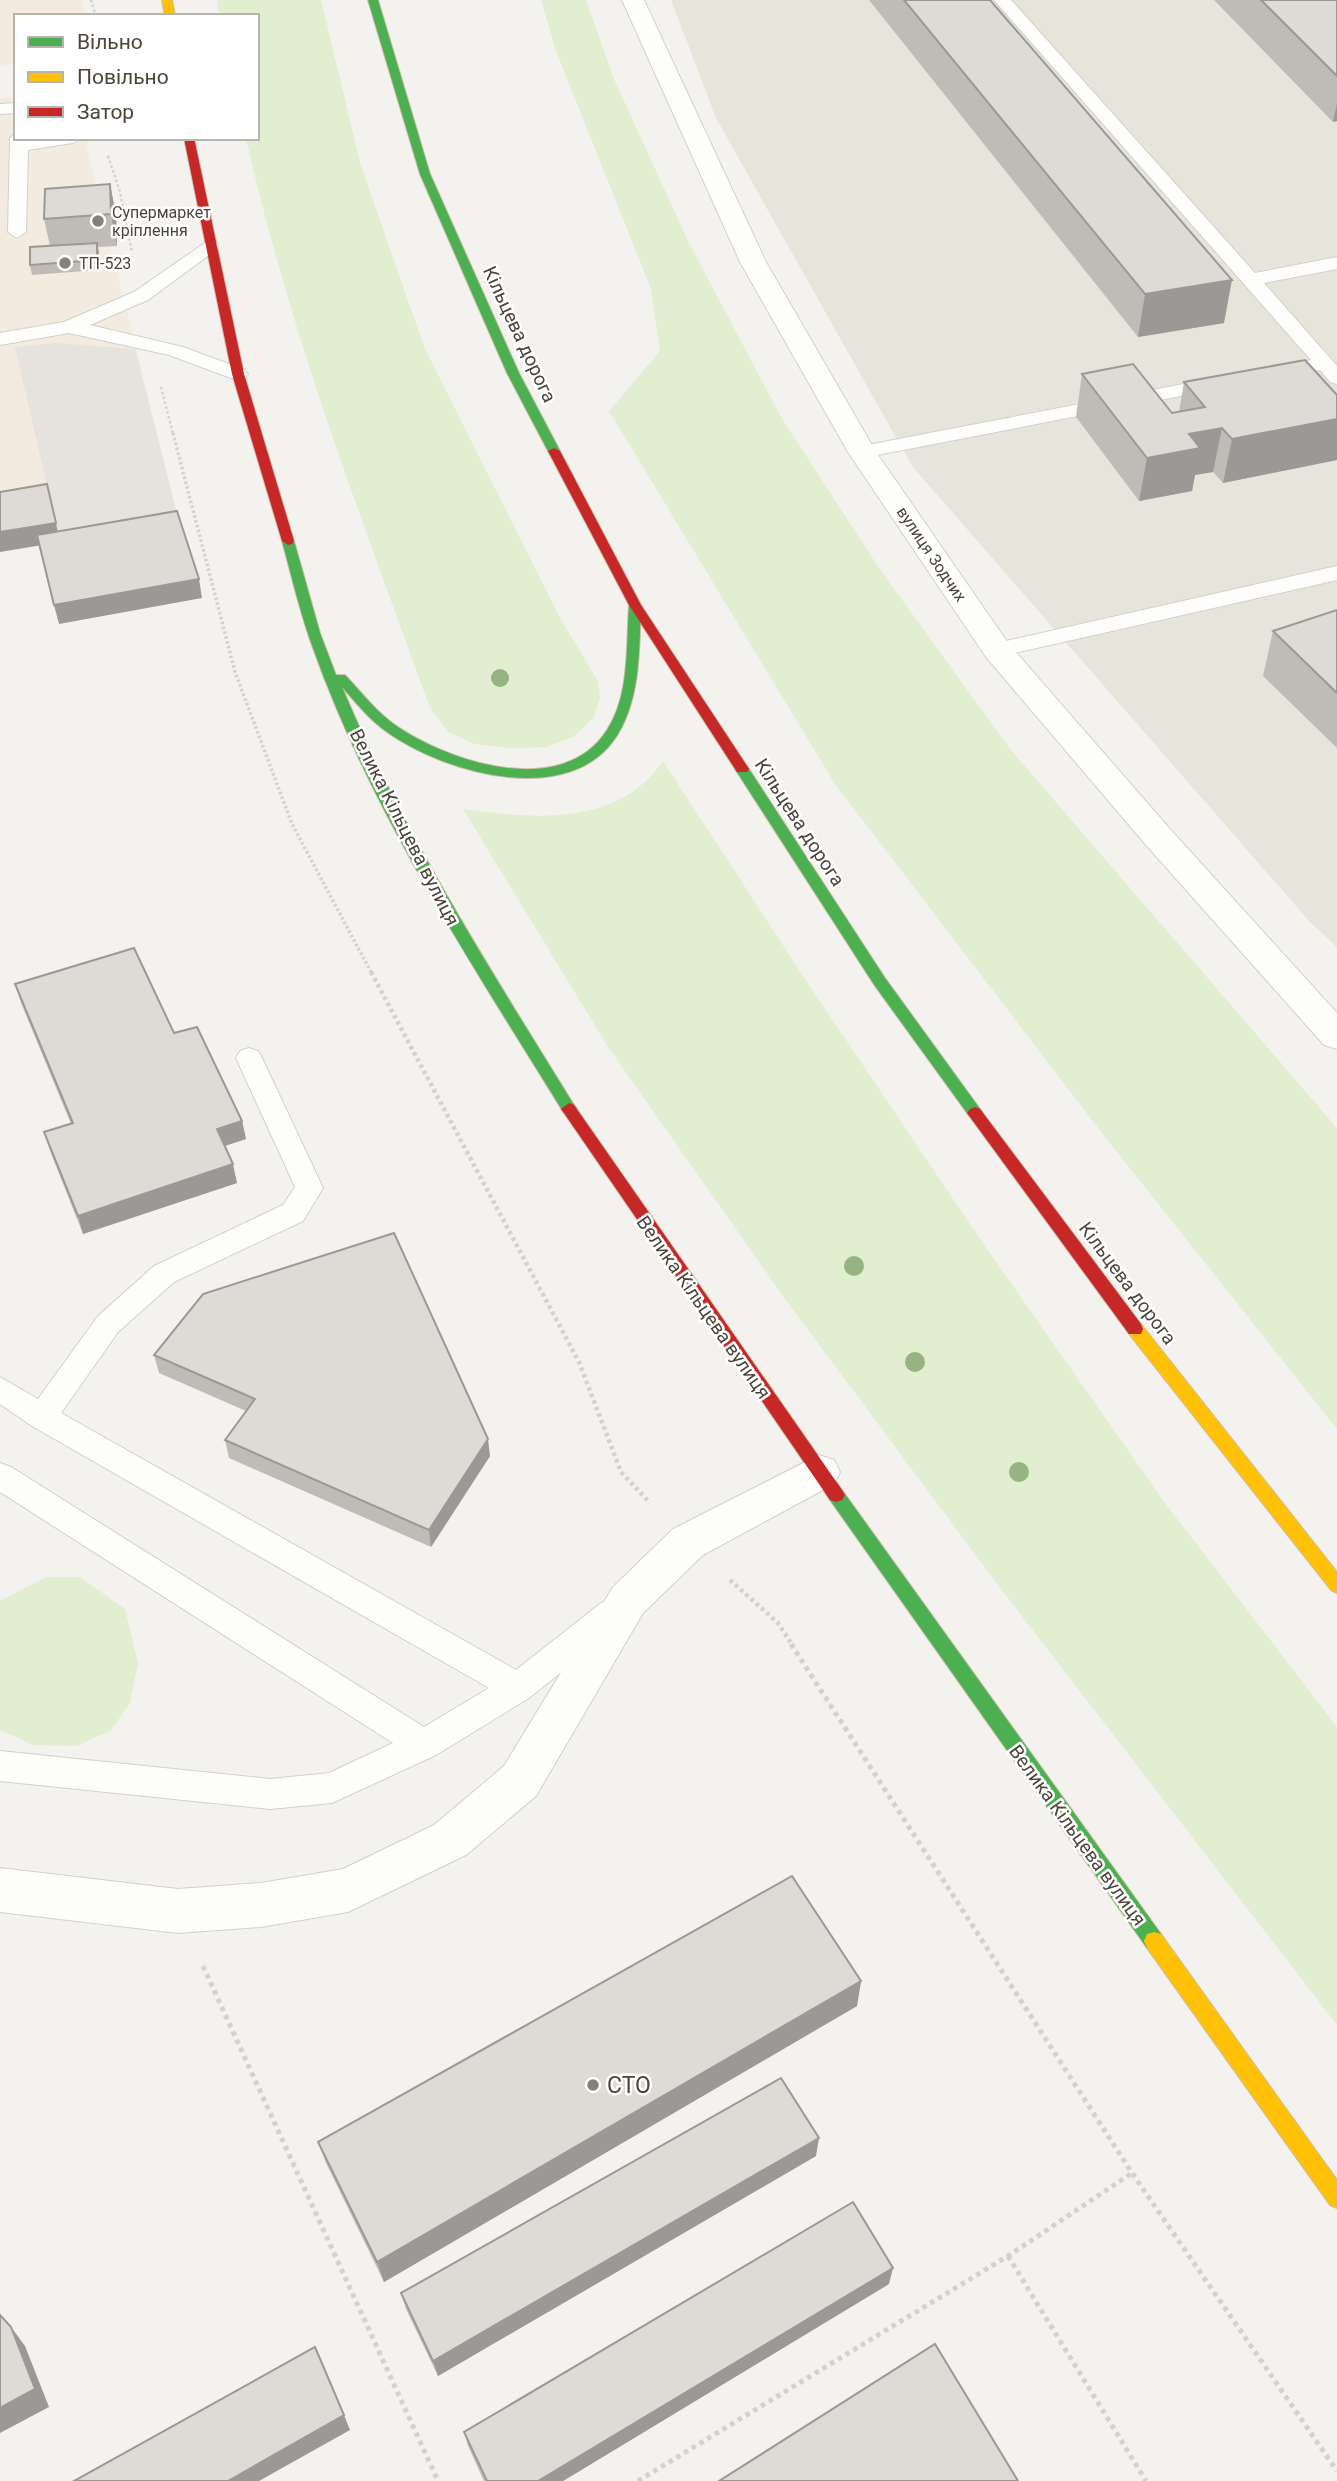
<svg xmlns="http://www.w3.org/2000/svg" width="1337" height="2481" viewBox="0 0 1337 2481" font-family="Roboto,sans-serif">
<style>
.residential{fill:#e7e4dc}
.commercial{fill:#f3ebdf}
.green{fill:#e1eecf}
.parking{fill:#e6e3df}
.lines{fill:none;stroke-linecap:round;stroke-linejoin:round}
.lane-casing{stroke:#d2d0cb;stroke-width:2}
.street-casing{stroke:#d2d0cb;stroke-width:2}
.fast-casing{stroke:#ccbfa9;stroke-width:2}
.slow-casing{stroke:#ccbfa9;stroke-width:2}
.jam-casing{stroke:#ccbfa9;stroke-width:2}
.path-far3{stroke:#d3d2cc;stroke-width:2.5;stroke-dasharray:2.5 2.5;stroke-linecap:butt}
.path-far2{stroke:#d3d2cc;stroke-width:3.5;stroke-dasharray:2.5 2.5;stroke-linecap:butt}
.path-far1{stroke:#d3d2cc;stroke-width:4.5;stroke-dasharray:3.5 3.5;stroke-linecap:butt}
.path{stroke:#d3d2cc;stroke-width:5;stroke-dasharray:4.5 4.5;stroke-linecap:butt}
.lane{fill:#fdfdfc;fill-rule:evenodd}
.street{fill:#fdfdfc;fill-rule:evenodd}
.fast{fill:#4caf50;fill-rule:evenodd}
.slow{fill:#ffc107;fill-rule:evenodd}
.jam{fill:#c62828;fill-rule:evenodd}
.tree{fill:#96b382}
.wall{fill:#bfbcb8}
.shaded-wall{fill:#9b9996}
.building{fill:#dedbd6;stroke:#9b9996;stroke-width:2}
.poi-dot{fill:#868178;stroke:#fff;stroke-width:2.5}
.labels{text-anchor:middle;stroke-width:5;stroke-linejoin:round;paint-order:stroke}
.far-poi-label{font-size:16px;fill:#4b4439;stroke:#fff;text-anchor:start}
.far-street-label{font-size:16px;fill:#4b4439;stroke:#fff}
.street-label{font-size:19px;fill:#4b4439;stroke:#fff}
.near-poi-label{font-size:23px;fill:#4b4439;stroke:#fff;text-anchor:start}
</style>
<rect width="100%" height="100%" fill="#f4f2ee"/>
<polygon class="residential" points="671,0 1337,0 1337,947 1310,922 912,466 716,118"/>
<g class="commercial">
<polygon points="0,0 82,0 86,16 16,16 16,64 0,65"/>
<polygon points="16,97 16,138 87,138 87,149 179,522 0,550 0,98"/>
</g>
<g class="green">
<path d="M217,0H321L361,166L425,349L559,616L598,681L600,697L594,717L573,737L547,747L510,748L475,744L448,732L430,708C362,520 290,334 246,138H257V16H219Z"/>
<polygon points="541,0 586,0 614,79 688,241 781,417 879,568 1010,749 1337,1128 1337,1429 1105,1137 835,784 609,411 660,351 651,289 556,51"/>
<path d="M663,761L805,979L978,1236L1165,1503L1337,1727V2025L1001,1589L785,1299L608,1047L463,809C534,819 618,827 663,761Z"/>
<polygon points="46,1577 80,1577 125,1609 138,1663 130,1703 111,1730 77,1746 33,1745 0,1730 0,1601"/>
</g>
<polygon class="parking" points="57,343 135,349 179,522 60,542 15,347"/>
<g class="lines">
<g class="lane-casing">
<g id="lane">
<polygon points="994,0 1011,0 1255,273 1337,257 1337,269 1264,283 1337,366 1337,384 1330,382 1320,370 1273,379 1266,377 1263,373 1266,369 1311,360"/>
<polygon points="16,103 16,113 0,114 0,104"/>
<polygon points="16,133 16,138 82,138 73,143 28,150 26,232 17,238 8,232 10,138"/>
<polygon points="209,240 216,242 218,246 216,250 148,300 90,325 183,347 245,370 248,374 245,378 231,378 169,355 69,333 0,345 0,333 64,322 134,292"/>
<polygon points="1220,377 1230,383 1227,387 862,458 852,452 862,446"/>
<polygon points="1337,566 1337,580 997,657 989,655 986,650 989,645 997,643"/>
<polygon points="249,1048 258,1051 262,1058 323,1188 303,1221 174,1282 118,1332 61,1413 516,1670 601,1603 612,1599 623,1603 628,1613 623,1623 529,1698 436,1755 332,1803 270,1809 0,1781 0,1751 270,1779 329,1773 393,1743 0,1492 0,1463 11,1467 424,1727 489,1688 32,1426 0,1404 0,1377 38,1399 98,1316 154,1266 283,1205 295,1187 236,1058 240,1051"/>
</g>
</g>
<g class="street-casing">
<g id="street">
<polygon points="622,0 644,0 766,262 876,452 1008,643 1170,829 1337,1013 1337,1049 1324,1045 1146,845 986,657 848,452 740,262"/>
<polygon points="819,1455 834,1460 840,1472 834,1484 703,1555 643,1613 536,1796 466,1855 348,1912 261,1927 178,1933 0,1912 0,1868 178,1889 261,1883 343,1869 434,1825 504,1766 613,1587 673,1529"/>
</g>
</g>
<g class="fast-casing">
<g id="fast">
<polygon points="368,0 378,0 430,174 519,373 560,451 558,453 554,454 548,451 507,373 420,174"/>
<path d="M288,537L294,541L320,633L336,675H345C362,693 377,713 398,727C452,763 563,799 607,730C630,695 626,646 629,605L635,601L641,605C639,648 641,696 618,734C572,810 444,773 387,732C370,720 356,703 342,687C404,835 490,969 574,1105L577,1109L574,1113H564C472,964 372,814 313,648C300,613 292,577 282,541Z"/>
<polygon points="742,765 747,766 885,978 980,1109 983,1113 980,1117 970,1117 875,986 735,769"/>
<polygon points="836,1488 842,1490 1161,1934 1164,1941 1161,1948 1154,1950 1147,1948 830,1500 827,1495 830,1490"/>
</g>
</g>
<g class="slow-casing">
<g id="slow">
<polygon points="162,0 172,0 175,16 165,16"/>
<polygon points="1135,1323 1141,1324 1337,1572 1337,1593 1331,1590 1129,1334 1127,1329 1129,1324"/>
<polygon points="1154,1932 1161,1934 1337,2180 1337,2208 1330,2205 1147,1948 1144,1941 1147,1934"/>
</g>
</g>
<g class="jam-casing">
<g id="jam">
<polygon points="184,138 194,138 244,374 294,541 292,544 288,545 282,541 232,374"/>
<polygon points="554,448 560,451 641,605 749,769 747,772 737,772 629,605 548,451"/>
<polygon points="569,1103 574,1105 842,1490 845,1495 842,1500 836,1502 830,1500 564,1113 561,1109"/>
<polygon points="975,1107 980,1109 1141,1324 1143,1329 1141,1334 1129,1334 970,1117 967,1113 970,1109"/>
</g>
</g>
<g class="path-far3">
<polyline points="91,0 96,16"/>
<polyline points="108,156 120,192 132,252"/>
<polyline points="161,387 173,434"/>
</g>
<polyline class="path-far2" points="173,433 235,672 292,824 372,974"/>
<g class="path-far1">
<polyline points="371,972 579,1362 621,1472 650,1503"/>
<polyline points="730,1580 778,1623 793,1646"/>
</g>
<g class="path">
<polyline points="791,1644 1132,2173 1337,2471"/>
<polyline points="203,1966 438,2481"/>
<polyline points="1008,2256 1146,2481"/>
<polyline points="638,2481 1008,2256 1132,2173"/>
</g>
<use href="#lane" class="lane"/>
<use href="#street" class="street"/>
<use href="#fast" class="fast"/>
<use href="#slow" class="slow"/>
<use href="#jam" class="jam"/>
</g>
<g class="tree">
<circle cx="500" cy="678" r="9"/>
<circle cx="854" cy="1266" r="10"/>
<circle cx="915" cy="1362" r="10"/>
<circle cx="1019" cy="1472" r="10"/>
</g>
<g class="wall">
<polygon points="869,0 990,0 1224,323 1138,337"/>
<polygon points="1214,0 1337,0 1337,121 1333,122"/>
<polygon points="110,184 116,215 117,246 98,247 98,270 32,275 30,265 50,246 44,219"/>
<polygon points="1082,374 1172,413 1179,412 1184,382 1337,395 1337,460 1223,483 1213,472 1195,475 1192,491 1139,501 1076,417"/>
<polygon points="1337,610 1337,748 1263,676 1273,631"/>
<polygon points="15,984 174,1033 242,1121 246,1139 225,1146 237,1183 83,1234 50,1151 44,1132 71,1124 21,1003"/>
<polygon points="154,1355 490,1456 431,1547 229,1458 225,1440 246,1411 159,1373"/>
<polygon points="861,1981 857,2006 384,2282 326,2163 318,2142"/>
<polygon points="816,2156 438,2376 406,2309 401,2293"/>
<polygon points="889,2284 563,2481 484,2481 468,2446 464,2432"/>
</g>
<g class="shaded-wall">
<polygon points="1337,103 1337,121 1333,122"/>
<polygon points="110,184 116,215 117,246 111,214"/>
<polygon points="97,243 99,252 98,270 97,260"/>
<polygon points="1232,280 1224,323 1138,337 1145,294"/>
<polygon points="1337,419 1337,460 1223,483 1232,439"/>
<polygon points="1222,428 1213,472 1195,475 1192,491 1139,501 1147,458 1189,434"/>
<polygon points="56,523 60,542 0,552 0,532"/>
<polygon points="199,579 202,598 59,624 54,605"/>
<polygon points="242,1121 246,1139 221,1147 217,1129"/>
<polygon points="233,1164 237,1183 83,1234 78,1216"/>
<polygon points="488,1439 490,1456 431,1547 429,1530"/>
<polygon points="861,1981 857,2006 384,2282 377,2262"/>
<polygon points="819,2138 816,2156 438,2376 433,2361"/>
<polygon points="893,2268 889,2284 563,2481 538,2481"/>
<polygon points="11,2327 25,2346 49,2407 0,2433 0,2408"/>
<polygon points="344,2415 350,2430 259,2481 228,2481"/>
</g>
<g class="building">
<polygon points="904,0 990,0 1232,280 1145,294"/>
<polygon points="1261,0 1337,0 1337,76"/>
<polygon points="110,184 111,214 44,219 45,189"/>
<polygon points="97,243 97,260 30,265 30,247"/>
<polygon points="1305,360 1337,395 1337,419 1232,439 1222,428 1189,434 1200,448 1147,458 1082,374 1133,364 1172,413 1205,407 1184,382"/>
<polygon points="47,484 56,523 0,532 0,492"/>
<polygon points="177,511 199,579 54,605 37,535"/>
<polygon points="1337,610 1337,693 1273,631"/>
<polygon points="134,948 174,1033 197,1027 242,1121 217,1129 233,1164 78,1216 44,1132 73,1123 15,984"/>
<polygon points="394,1233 488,1439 429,1530 225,1440 255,1399 154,1355 203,1294"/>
<polygon points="792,1876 861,1981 377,2262 318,2142"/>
<polygon points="781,2078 819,2138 433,2361 401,2293"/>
<polygon points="853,2202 893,2268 538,2481 487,2481 464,2432"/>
<polygon points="0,2315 11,2327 35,2389 0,2408"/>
<polygon points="935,2344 1018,2481 719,2481"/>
<polygon points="315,2347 344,2415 228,2481 74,2481"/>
</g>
<g class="poi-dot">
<circle cx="98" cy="221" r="7"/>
<circle cx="65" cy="263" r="7"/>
<circle cx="593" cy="2085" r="7"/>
</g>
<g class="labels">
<g class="far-poi-label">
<text x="112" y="218">Супермаркет<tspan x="112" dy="18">кріплення</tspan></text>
<text x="79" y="269">ТП-523</text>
</g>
<g class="far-street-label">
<text transform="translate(932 554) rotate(56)" y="6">вулиця Зодчих</text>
</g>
<g class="street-label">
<text transform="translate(520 334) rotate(65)" y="7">Кільцева дорога</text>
<text transform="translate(800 822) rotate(57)" y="7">Кільцева дорога</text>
<text transform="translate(405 827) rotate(63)" y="7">Велика Кільцева вулиця</text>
<text transform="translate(1128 1283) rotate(53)" y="7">Кільцева дорога</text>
<text transform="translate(704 1307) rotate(55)" y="7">Велика Кільцева вулиця</text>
<text transform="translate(1078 1835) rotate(54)" y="7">Велика Кільцева вулиця</text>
</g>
<g class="near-poi-label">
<text x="607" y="2093">СТО</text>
</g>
</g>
<rect x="14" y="14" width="245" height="126" fill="#ffffff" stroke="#b7b4b0" stroke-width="2"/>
<rect x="28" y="37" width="35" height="10" fill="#4caf50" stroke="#b7b4b0" stroke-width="2"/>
<text x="77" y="49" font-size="21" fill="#4b4439">Вільно</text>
<rect x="28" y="72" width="35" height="10" fill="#ffc107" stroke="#b7b4b0" stroke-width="2"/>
<text x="77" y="84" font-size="21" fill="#4b4439">Повільно</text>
<rect x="28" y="107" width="35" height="10" fill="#c62828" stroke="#b7b4b0" stroke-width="2"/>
<text x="77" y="119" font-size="21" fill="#4b4439">Затор</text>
</svg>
